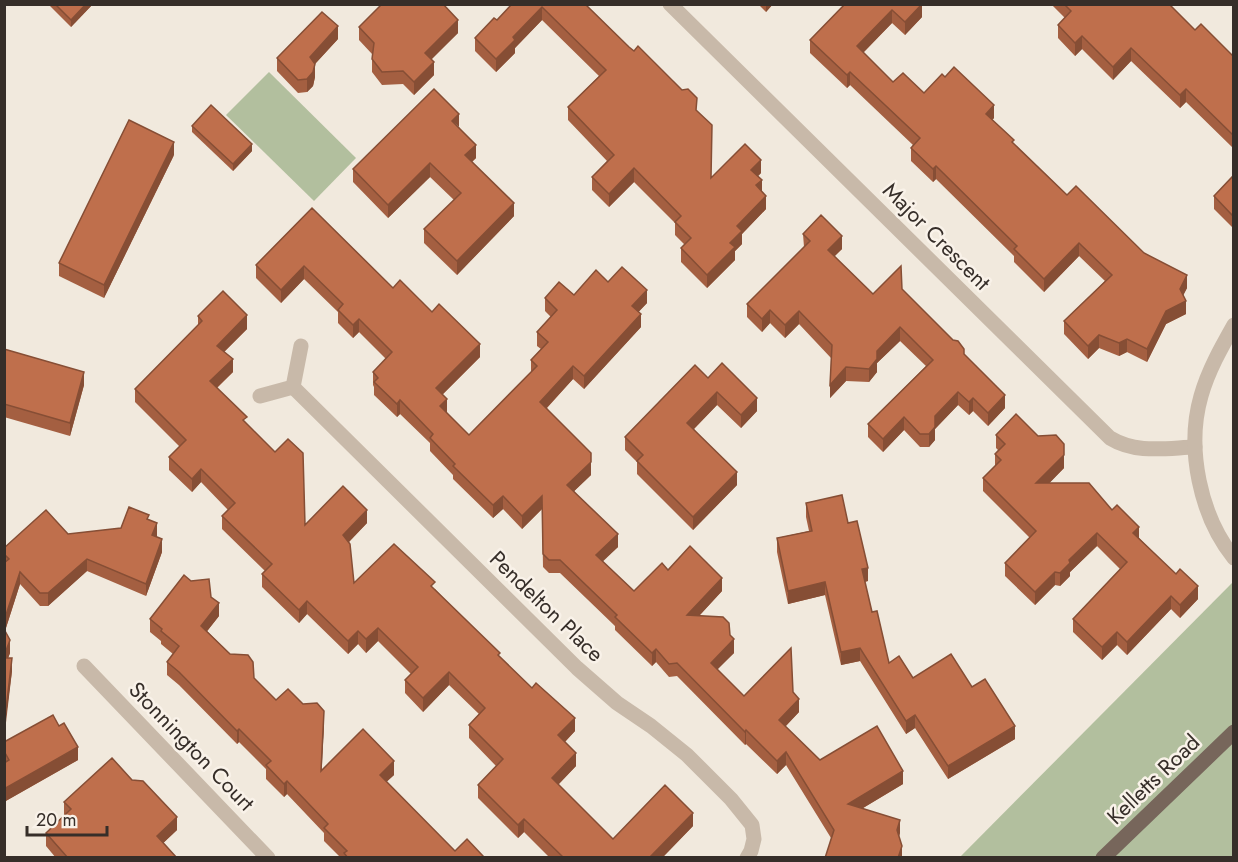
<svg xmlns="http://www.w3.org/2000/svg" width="1238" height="862" viewBox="0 0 1238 862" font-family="Jost,sans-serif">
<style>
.green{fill:#b2bf9e}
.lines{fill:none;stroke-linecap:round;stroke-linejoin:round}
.street{stroke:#c8b9a9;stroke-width:15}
.primary{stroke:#77665b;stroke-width:15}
.wall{fill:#a45f41}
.shaded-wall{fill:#864e35}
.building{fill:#bf6f4c;stroke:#864e35;stroke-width:1.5}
.labels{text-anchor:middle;stroke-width:5;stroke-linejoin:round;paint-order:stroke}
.street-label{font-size:22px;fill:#362e29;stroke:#f9f2e9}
</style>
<rect width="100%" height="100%" fill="#f1e9dd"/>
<g class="green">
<polygon points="269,72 356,158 314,201 226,115"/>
<polygon points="1233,582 1234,854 1231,857 959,858"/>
</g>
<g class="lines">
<g class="street">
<path d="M670,4L1110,438C1136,454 1166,448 1195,447"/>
<path d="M1234,325C1221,348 1208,371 1201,396C1186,448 1200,516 1234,558"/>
<polyline points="293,387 577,668 617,703 651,726 687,755 731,799 752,825 754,839 751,851 747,858"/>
<polyline points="260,396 293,387 301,346"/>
<polyline points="84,666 268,858"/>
</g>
<polyline class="primary" points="1103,858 1234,732"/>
</g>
<g class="wall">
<polygon points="48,4 93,4 71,27"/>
<polygon points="512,4 585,4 629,47 697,111 711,178 761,173 758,176 766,209 742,234 742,244 735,251 735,260 707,288 681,262 681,248 685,245 675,235 675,223 634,182 609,207 592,190 592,177 607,161 568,120 568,107 599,76 542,20 515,48 515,53 496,72 475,51 475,38 497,20"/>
<polygon points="758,4 773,4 766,12"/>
<polygon points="845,4 922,4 922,17 905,35 892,23 863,53 893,82 994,118 992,120 1014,144 1067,195 1144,253 1187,288 1183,295 1186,314 1166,324 1147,362 1127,352 1119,356 1099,348 1088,359 1064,334 1064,321 1105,281 1079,256 1044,292 1014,262 1014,256 936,179 933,182 911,161 911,148 913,145 850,85 847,88 810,53 810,40"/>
<polygon points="1051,4 1169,4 1195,30 1233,56 1233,148 1186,102 1180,108 1131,61 1113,80 1082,49 1075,56 1058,38 1058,25 1065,18"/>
<polygon points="359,27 458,33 431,59 434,75 414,95 403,84 382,85 372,72 372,54 359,40"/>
<polygon points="338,39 315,64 315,77 313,86 307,92 298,93 277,71 277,58"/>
<polygon points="192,126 252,151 233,171 192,132"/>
<polygon points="459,127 476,158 472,162 514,216 457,275 424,243 424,229 454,200 430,177 388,218 353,182 353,169"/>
<polygon points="174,155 104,298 59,276 59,263"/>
<polygon points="1233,176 1233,228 1214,209 1214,196"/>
<polygon points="312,208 393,288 432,312 480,357 442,395 446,413 469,435 531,372 531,360 541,349 537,346 537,332 551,317 545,311 545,298 574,295 608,282 647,303 638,312 641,327 584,389 573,379 547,408 591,475 574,491 618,547 602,561 634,591 668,570 722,591 699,616 730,635 734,653 717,669 744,696 793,692 799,712 785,727 820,760 903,784 863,808 900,833 899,836 902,858 831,838 786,765 777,774 746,744 745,745 677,676 669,677 656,662 652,666 615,630 615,626 560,573 549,573 543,567 542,509 522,529 503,509 493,518 453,479 453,475 430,451 430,443 400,414 397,417 374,395 374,387 373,385 373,372 386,359 359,332 353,338 338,323 338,312 304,279 281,303 256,278 256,265"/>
<polygon points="803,234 842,249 834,256 873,294 902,289 964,354 1005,408 988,426 973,411 969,415 958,405 935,429 935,440 929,447 920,447 904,430 883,452 868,437 868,424 926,366 900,341 877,363 877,372 869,382 846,381 830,398 831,358 799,324 785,338 770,323 762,332 747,317 747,304 804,247"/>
<polygon points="198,316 247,329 224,352 233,372 217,388 247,424 305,525 367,523 349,542 354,583 435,589 500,657 575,731 565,742 576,766 558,785 613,839 693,826 662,858 550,858 524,832 518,838 478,798 478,785 496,766 469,738 469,725 479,714 449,685 423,712 405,693 405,680 411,674 378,641 366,653 358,644 348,654 307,614 299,623 262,587 262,574 265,571 222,529 222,516 228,510 201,482 192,492 169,470 169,457 180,447 135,402 135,389 198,325"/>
<polygon points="4,349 84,385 70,436 4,417"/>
<polygon points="708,378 757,411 741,428 717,405 694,429 737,485 693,530 637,474 637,462 625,450 625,437"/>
<polygon points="996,435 1064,468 1049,483 1112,510 1198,599 1180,618 1171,609 1127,655 1117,645 1102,660 1073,632 1073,619 1120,569 1097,546 1070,572 1070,576 1060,586 1055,585 1035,605 1005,576 1005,563 1030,538 983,491 983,478 995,467 995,454 998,450 996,448"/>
<polygon points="806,503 848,523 868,581 865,582 872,612 889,663 913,678 972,687 1015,739 948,779 915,728 906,734 860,661 841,665 825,595 788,604 777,552 777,538 809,531 806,517"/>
<polygon points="149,520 162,552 146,596 87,571 48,606 40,606 20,584 5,631 10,653 8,658 12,671 4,731 4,548 121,528"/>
<polygon points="211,597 219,616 207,631 276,700 324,724 321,770 394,775 386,782 455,851 483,858 341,858 324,841 324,833 287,794 284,797 266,779 266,769 239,742 237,744 179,685 167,675 167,662 173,654 161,644 161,641 150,632 150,619"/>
<polygon points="4,742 78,760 4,802"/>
<polygon points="64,802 177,830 163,843 177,858 56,858 46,846 46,833 64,815"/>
</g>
<g class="shaded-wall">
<polygon points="86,4 93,4 71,27 71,20"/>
<polygon points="766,4 773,4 766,12"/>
<polygon points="922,4 922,17 905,35 905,22"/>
<polygon points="542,7 542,20 515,48 515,53 496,72 496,59 513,37"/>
<polygon points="892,10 892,23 857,59 857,46"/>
<polygon points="458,20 458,33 425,66 425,53"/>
<polygon points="338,26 338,39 315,64 315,77 313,86 307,92 307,79 310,57"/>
<polygon points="1082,36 1082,49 1075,56 1075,43"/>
<polygon points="1131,48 1131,61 1113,80 1113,67"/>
<polygon points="434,62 434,75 414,95 414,82"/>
<polygon points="850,72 850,85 847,88 847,75"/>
<polygon points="1186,89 1186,102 1180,108 1180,95"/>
<polygon points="994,105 994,118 986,126 986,114"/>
<polygon points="459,114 459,127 452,121"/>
<polygon points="174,142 174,155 104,298 104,285"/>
<polygon points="252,144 252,151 233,171 233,164"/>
<polygon points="476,145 476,158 465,168 465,155"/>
<polygon points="761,160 761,173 751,183 751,170"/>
<polygon points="430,163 430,177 388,218 388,205"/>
<polygon points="936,166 936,179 933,182 933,169"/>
<polygon points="634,168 634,182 609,207 609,194"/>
<polygon points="762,180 762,193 756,185"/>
<polygon points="766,196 766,209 742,234 742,244 735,251 735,260 707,288 707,275 730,243 737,226"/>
<polygon points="514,203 514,216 457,275 457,261"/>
<polygon points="842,236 842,249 828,263 828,250"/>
<polygon points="1079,243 1079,256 1044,292 1044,279"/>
<polygon points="304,266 304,279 281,303 281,290"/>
<polygon points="1187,275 1187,288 1180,302 1180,289"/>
<polygon points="647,290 647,303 632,319 632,306"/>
<polygon points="1186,301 1186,314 1166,324 1147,362 1147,349 1166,311"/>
<polygon points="770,310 770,323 762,332 762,319"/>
<polygon points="799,311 799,324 785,338 785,325"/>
<polygon points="641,314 641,327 584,389 584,376"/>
<polygon points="247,315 247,329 217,359 217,346"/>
<polygon points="359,319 359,332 353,338 353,325"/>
<polygon points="900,327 900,341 877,363 877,372 869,382 869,369 877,351"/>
<polygon points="1099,335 1099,348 1088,359 1088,346"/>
<polygon points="1127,339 1127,352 1119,356 1119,343"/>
<polygon points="480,344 480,357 436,401 436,388"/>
<polygon points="233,359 233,372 210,394 210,381"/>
<polygon points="573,366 573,379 540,415 540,402"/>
<polygon points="846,367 846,381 830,398 830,385"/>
<polygon points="84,372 84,385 70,436 70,423"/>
<polygon points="717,392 717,405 687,436 687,423"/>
<polygon points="958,392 958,405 935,429 935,440 929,447 929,434 935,416"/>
<polygon points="1005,395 1005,408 988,426 988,413"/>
<polygon points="757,398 757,411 741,428 741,415"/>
<polygon points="973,398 973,411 969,415 969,402"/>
<polygon points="447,399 447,412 440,419 440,406"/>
<polygon points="400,400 400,414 397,417 397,404"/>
<polygon points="904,417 904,430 883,452 883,439"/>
<polygon points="1064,455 1064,468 1036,497 1036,483"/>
<polygon points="591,462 591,475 567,498 567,485"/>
<polygon points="201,469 201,482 192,492 192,479"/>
<polygon points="737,472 737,485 693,530 693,517"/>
<polygon points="503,496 503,509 493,518 493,505"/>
<polygon points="542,496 542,509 522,529 522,516"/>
<polygon points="367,510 367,523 343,548 343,535"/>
<polygon points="157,523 157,536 152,548 152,535"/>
<polygon points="1139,527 1139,540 1133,533"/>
<polygon points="1097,533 1097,546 1070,572 1070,576 1060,586 1060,573 1069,560"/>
<polygon points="618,534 618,547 596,568 596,555"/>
<polygon points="162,539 162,552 146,596 146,584"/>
<polygon points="87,559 87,571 48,606 48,593"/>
<polygon points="868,568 868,581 862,582 862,569"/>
<polygon points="20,572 20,584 4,634 4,621"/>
<polygon points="1055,572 1055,585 1035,605 1035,592"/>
<polygon points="722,578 722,591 687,629 687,615"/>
<polygon points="825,582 825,595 788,604 788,591"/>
<polygon points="1198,586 1198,599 1180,618 1180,605"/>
<polygon points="1171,596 1171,609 1127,655 1127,642"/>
<polygon points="307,601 307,614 299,623 299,610"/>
<polygon points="219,603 219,616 201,639 201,626"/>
<polygon points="378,628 378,641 366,653 366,639"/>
<polygon points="358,631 358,644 348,654 348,641"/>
<polygon points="1117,632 1117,645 1102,660 1102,647"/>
<polygon points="734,639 734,653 711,676 711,663"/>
<polygon points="10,640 10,653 4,669 4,656"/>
<polygon points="860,648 860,661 841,665 841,652"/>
<polygon points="656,649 656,662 652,666 652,653"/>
<polygon points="12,658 12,671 5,731 5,718"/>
<polygon points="449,672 449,685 423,712 423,698"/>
<polygon points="799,699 799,712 779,733 779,720"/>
<polygon points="324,711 324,724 321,784 321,771"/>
<polygon points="915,715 915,728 906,734 906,721"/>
<polygon points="575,718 575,731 558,749 558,735"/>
<polygon points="1015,726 1015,739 948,779 948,766"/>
<polygon points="239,729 239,742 237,744 237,731"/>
<polygon points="746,730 746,744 745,745 745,732"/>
<polygon points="78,747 78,760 4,802 4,789"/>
<polygon points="786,752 786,765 777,774 777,761"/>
<polygon points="576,753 576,766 552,791 552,778"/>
<polygon points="394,761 394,775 380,788 380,775"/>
<polygon points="903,771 903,784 848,817 848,804"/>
<polygon points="287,781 287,794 284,797 284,784"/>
<polygon points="693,813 693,826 662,858 649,858"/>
<polygon points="177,817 177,830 157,849 157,836"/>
<polygon points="524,819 524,832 518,838 518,825"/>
<polygon points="900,820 900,833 897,843 897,830"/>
<polygon points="902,846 902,858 898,858"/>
</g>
<g class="building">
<polygon points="55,4 86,4 71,20"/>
<polygon points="382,4 443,4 458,20 425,53 434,62 414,82 403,71 382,72 372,59 374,43 359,27"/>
<polygon points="512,4 585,4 629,47 634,51 638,46 682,90 688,89 697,98 696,110 712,125 711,178 745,144 761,160 751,170 762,180 756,185 766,196 737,226 742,231 730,243 735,247 707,275 681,248 691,238 675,222 681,216 634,168 609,194 592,177 614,155 568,107 606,70 542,7 513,37 515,40 496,59 475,38 494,18 497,20"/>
<polygon points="845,4 922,4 905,22 892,10 857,46 893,82 903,73 924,93 942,74 945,77 954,67 994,105 986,114 1014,140 1012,142 1067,195 1076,186 1144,253 1187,275 1180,289 1186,301 1166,311 1147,349 1127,339 1119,343 1099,335 1088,346 1064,321 1112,275 1079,243 1044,279 1014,249 1017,246 936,166 933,169 911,148 920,138 850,72 847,75 810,40"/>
<polygon points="1064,4 1169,4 1195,30 1201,24 1233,56 1233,135 1186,89 1180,95 1131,48 1113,67 1082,36 1075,43 1058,25 1071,11"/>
<polygon points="322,12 338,26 310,57 315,64 313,72 307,79 298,80 277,58"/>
<polygon points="434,89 459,114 452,121 476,145 465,155 514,203 457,261 424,229 461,193 430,163 388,205 353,169"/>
<polygon points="211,105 252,144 233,164 192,126"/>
<polygon points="129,120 174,142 104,285 59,263"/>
<polygon points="1233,176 1233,216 1214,196"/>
<polygon points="312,208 393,288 400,280 432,312 439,304 480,344 436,388 447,399 440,406 469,435 537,366 531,360 548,342 537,332 557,310 545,298 559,282 574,295 596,270 608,282 622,267 647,290 632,306 641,314 584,376 573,366 540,402 591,453 591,462 567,485 618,534 596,555 634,591 662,563 668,570 690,546 722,578 687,615 723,617 729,623 730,635 734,639 711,663 744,696 791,648 793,692 799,699 779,720 820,760 877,726 903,771 848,804 900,820 897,830 902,846 898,858 825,858 834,830 786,752 777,761 746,730 745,732 677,663 669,664 656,649 652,653 615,617 617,615 560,560 549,560 543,554 542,496 522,516 503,496 493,505 453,466 455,464 430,438 433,434 400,400 397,404 374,382 378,378 373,372 392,352 359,319 353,325 338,310 343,304 304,266 281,290 256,265"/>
<polygon points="821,215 842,236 828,250 873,294 901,266 902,289 953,340 958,341 964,349 964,354 1005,395 988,413 973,398 969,402 958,392 935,416 935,427 929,434 920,434 904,417 883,439 868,424 933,360 900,327 877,351 877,359 869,369 846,367 830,385 832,345 799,311 785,325 770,310 762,319 747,304 810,241 803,234"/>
<polygon points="223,291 247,315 217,346 233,359 210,381 247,417 243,420 275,452 288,439 303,453 305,525 343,486 367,510 343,535 350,544 354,583 394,544 435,582 431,586 500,653 498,655 532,688 536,683 575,718 558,735 576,753 552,778 613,839 665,785 693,813 649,858 564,858 524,819 518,825 478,785 503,759 469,725 485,708 449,672 423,698 405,680 418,667 378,628 366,639 358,631 348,641 307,601 299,610 262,574 272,564 222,516 235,503 201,469 192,479 169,457 186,440 135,389 202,321 198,316"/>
<polygon points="4,349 84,372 70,423 4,404"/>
<polygon points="722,363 757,398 741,415 717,392 687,423 737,472 693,517 637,461 643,455 625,437 695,365 708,378"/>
<polygon points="1016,414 1038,436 1056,435 1064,444 1064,455 1036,483 1089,483 1112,510 1117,505 1139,527 1133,533 1176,574 1180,569 1198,586 1180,605 1171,596 1127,642 1117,632 1102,647 1073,619 1127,562 1097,533 1069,560 1070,563 1060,573 1055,572 1035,592 1005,563 1036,531 983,478 1001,460 995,454 1005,444 996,435"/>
<polygon points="842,495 848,523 857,521 868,568 862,569 872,612 877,611 889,663 899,656 913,678 951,654 972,687 985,679 1015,726 948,766 915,715 906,721 860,648 841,652 825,582 788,591 777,538 812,531 806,503"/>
<polygon points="129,507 149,515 147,519 157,523 152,535 162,539 146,584 87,559 48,593 40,593 20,572 4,621 4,563 9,559 4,554 4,548 46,510 68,534 121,528"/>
<polygon points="184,575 191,581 209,579 211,597 219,603 201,626 230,654 248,655 253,662 254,678 276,700 288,689 303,704 317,703 324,711 321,771 363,729 394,761 380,775 455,851 467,839 483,856 481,858 348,858 344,853 347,851 324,828 328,824 287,781 284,784 266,765 271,761 239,729 237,731 179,672 167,662 179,646 161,631 162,629 150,619"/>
<polygon points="4,629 10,640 4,656"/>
<polygon points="4,658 12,658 5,718 4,718"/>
<polygon points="53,715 59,726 64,723 78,747 4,789 4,763 9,760 4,751 4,742"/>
<polygon points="112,758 132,780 143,781 177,817 157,836 177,858 68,858 46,833 71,809 64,802"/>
</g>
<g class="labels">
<g class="street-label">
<text transform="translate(937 236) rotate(45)" y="8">Major Crescent</text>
<text transform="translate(547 606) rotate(44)" y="8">Pendelton Place</text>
<text transform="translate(192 746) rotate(46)" y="8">Stonnington Court</text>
<text transform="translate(1153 779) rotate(-44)" y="8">Kelletts Road</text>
</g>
</g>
<rect width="1238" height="862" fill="none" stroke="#362e29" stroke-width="12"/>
<path d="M27 826v9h80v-9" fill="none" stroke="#362e29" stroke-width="3"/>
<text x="36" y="826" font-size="18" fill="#362e29" stroke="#f9f2e9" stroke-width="4.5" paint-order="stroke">20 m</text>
</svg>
